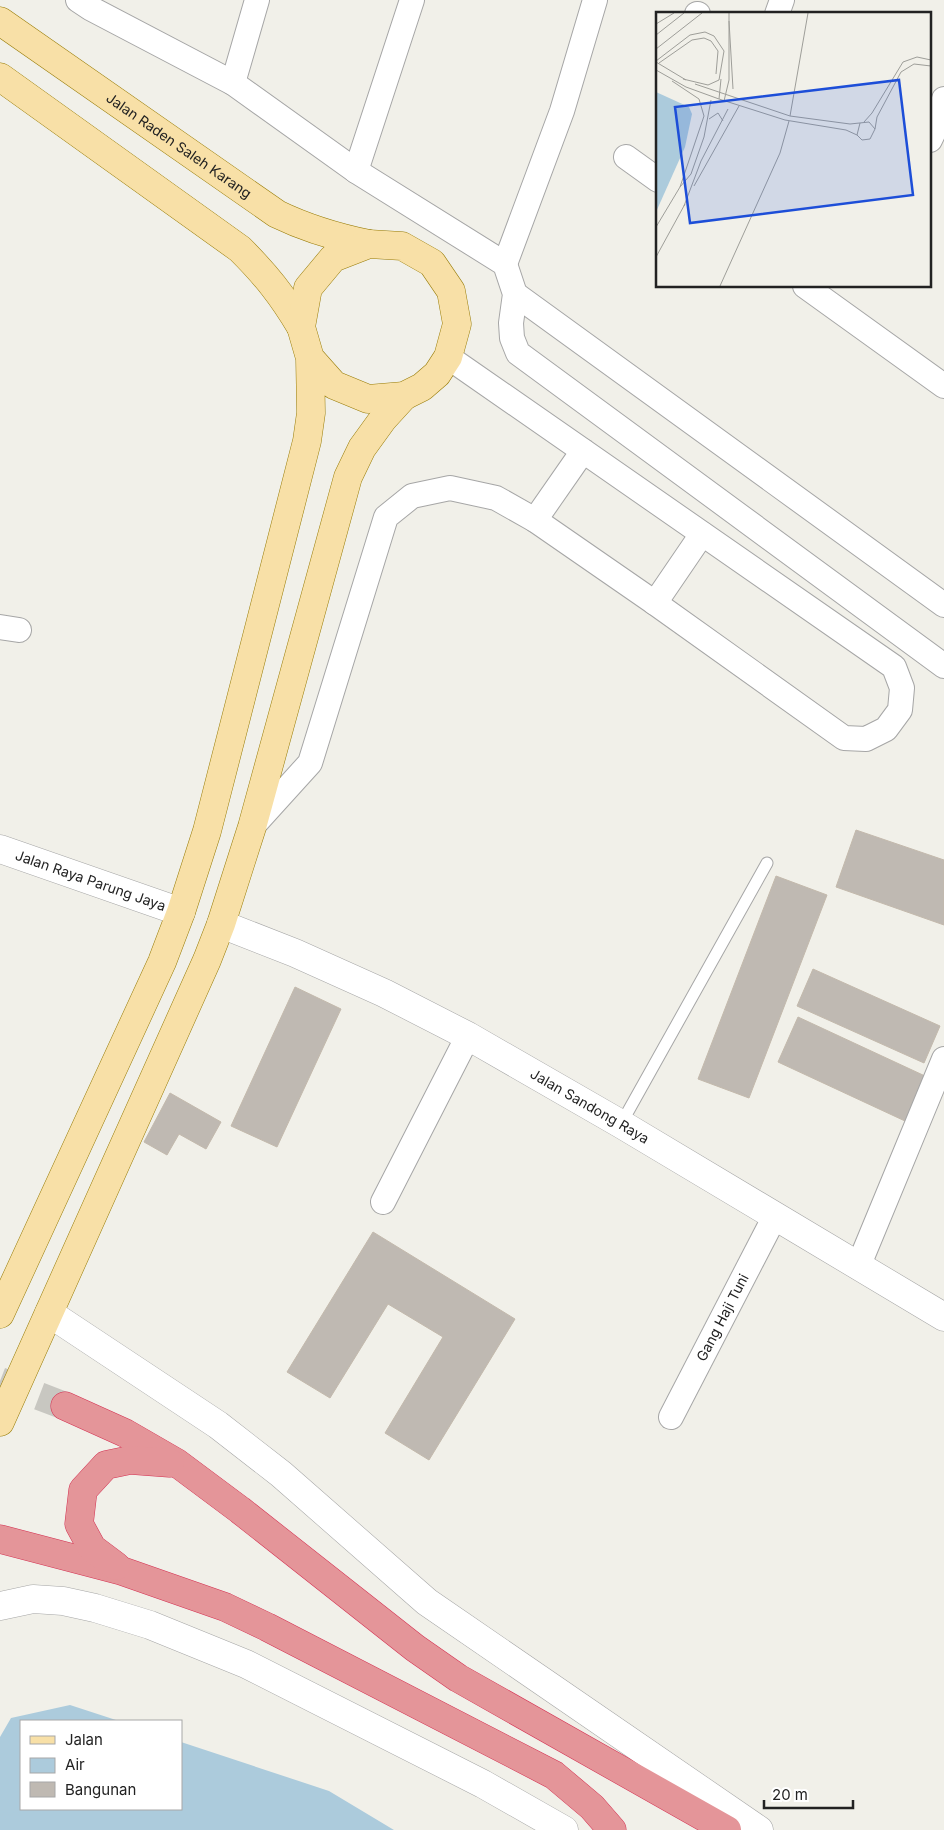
<svg xmlns="http://www.w3.org/2000/svg" width="944" height="1830" viewBox="0 0 944 1830" font-family="Inter,sans-serif">
<style>
.water{fill:#accbdc}
.building{fill:#bfb9b2;stroke:#c3b9ac}
.lines{fill:none;stroke-linecap:round;stroke-linejoin:round}
.motorway-tunnel{stroke:#c8c7c1;stroke-width:28;stroke-dasharray:28 14;stroke-linecap:butt}
.service-casing{stroke:#a6a6a6;stroke-width:13}
.minor-casing{stroke:#a6a6a6;stroke-width:26}
.tertiary-casing{stroke:#a6a6a6;stroke-width:29}
.primary-casing{stroke:#987c07;stroke-width:29}
.motorway-casing{stroke:#d43253;stroke-width:29}
.service{stroke:#fff;stroke-width:11}
.minor{stroke:#fff;stroke-width:24}
.tertiary{stroke:#fff;stroke-width:28}
.primary{stroke:#f8e0a7;stroke-width:28}
.motorway{stroke:#e49599;stroke-width:28}
.labels{text-anchor:middle;stroke-width:4;stroke-linejoin:round;paint-order:stroke}
.street-label{font-size:14px;fill:#222;stroke:#fff}
.inset-road{fill:none;stroke:#9e9e99;stroke-width:1}
.view{fill:#1d4ed8;fill-opacity:0.15;stroke:#1d4ed8;stroke-width:2.5}
.inset-edge{fill:none;stroke:#222;stroke-width:2.5}
</style>
<rect width="100%" height="100%" fill="#f1f0e9"/>
<polygon class="water" points="70,1705 119,1721 21,1721 21,1809 181,1809 181,1742 329,1791 394,1830 0,1830 0,1737 11,1718"/>
<g class="building">
<polygon points="856,830 944,860 944,925 836,887"/>
<polygon points="776,876 827,895 749,1098 698,1079"/>
<polygon points="813,969 940,1026 924,1063 797,1006"/>
<polygon points="295,987 341,1009 277,1147 231,1126"/>
<polygon points="798,1017 925,1076 905,1121 778,1062"/>
<polygon points="170,1093 221,1122 206,1149 179,1134 167,1155 144,1142"/>
<polygon points="373,1232 515,1319 429,1460 385,1433 443,1337 388,1304 330,1398 287,1372"/>
</g>
<g class="lines">
<polyline class="motorway-tunnel" points="0,1381 65,1406"/>
<g class="service-casing">
<polyline id="service" points="621,1124 767,863"/>
</g>
<g class="minor-casing">
<g id="minor">
<polyline points="78,0 90,8 233,83 356,171 505,264 515,294 511,323 512,338 518,353 944,666"/>
<polyline points="697,14 698,14"/>
<polyline points="777,14 782,0"/>
<polyline points="233,83 257,0"/>
<polyline points="930,140 937,125 944,99"/>
<polyline points="626,157 658,180"/>
<polyline points="356,171 412,0"/>
<polyline points="505,264 562,111 595,0"/>
<polyline points="805,286 944,386"/>
<polyline points="515,294 944,605"/>
<polyline points="535,520 583,451"/>
<polyline points="655,603 702,534"/>
<polyline points="0,627 19,630"/>
<polyline points="252,827 310,763 386,517 412,496 450,488 496,498 535,520 655,603 844,738 866,739 886,729 900,710 902,688 894,667 448,357"/>
<polyline points="383,1202 468,1036"/>
<polyline points="858,1267 944,1059"/>
<path id="s1" d="M671,1417L775,1216"/>
</g>
</g>
<g class="tertiary-casing">
<g id="tertiary">
<path id="s2" d="M0,849L181,912"/>
<path id="s3" d="M221,924L295,953L384,993L468,1036L621,1124L944,1317"/>
<polyline points="49,1313 218,1425 281,1474 427,1602 759,1830"/>
<polyline points="0,1606 33,1599 63,1601 95,1608 150,1625 246,1664 483,1784 564,1830"/>
</g>
</g>
<g class="primary-casing">
<g id="primary">
<path id="s4" d="M0,21L277,214C308,229 335,237 369,244"/>
<path d="M0,77L240,249C266,275 282,295 301,327"/>
<polyline points="0,1314 162,962 181,912 207,831 307,441 311,413 310,358 301,327 308,288 333,258 369,244 402,246 432,263 451,291 457,324 448,357 437,374 422,387 404,396 368,399 334,385 310,358"/>
<polyline points="0,1422 207,960 221,924 252,827 348,477 362,448 383,419 404,396"/>
</g>
</g>
<g class="motorway-casing">
<g id="motorway">
<polyline points="65,1406 125,1433 177,1463 240,1510 415,1648 458,1678 727,1830"/>
<polyline points="0,1539 122,1571 225,1607 267,1627 554,1775 592,1807 612,1830"/>
<polyline points="116,1566 92,1548 79,1524 83,1490 106,1465 130,1460 170,1463"/>
</g>
</g>
<use href="#service" class="service"/>
<use href="#minor" class="minor"/>
<use href="#tertiary" class="tertiary"/>
<use href="#primary" class="primary"/>
<use href="#motorway" class="motorway"/>
</g>
<g class="labels">
<g class="street-label">
<text dy="5" stroke="none"><textPath href="#s4" startOffset="218">Jalan Raden Saleh Karang</textPath></text>
<text dy="5" stroke="none"><textPath href="#s2" startOffset="96">Jalan Raya Parung Jaya</textPath></text>
<text dy="5" stroke="none"><textPath href="#s3" startOffset="412">Jalan Sandong Raya</textPath></text>
<text dy="5" stroke="none"><textPath href="#s1" startOffset="112">Gang Haji Tuni</textPath></text>
</g>
</g>
<g transform="translate(656 12)">
<rect width="275" height="275" fill="#f1f0e9"/>
<path d="M0,80L33,95L36,102L29,135L0,200Z" fill="#accbdc"/>
<path class="inset-road" d="M73,9L77,77M0,12L18,1M0,23L28,1M0,37L46,1M0,49L34,23L49,20L58,24L68,39L63,68L52,73L27,67M0,50L30,68M3,51L36,28L48,26L55,29L62,39L60,62M0,58L30,75L63,87L129,108L190,118L201,123M39,72L134,104L194,112L213,110L219,117L214,127L206,128L201,123L204,111M63,87L65,67M68,89L73,68V1M134,104L152,1M53,107L62,101L67,109M208,110L216,101L247,50L261,45L275,48M219,117L221,105L245,60L258,52L275,54M38,174L83,94M24,175L35,162L48,125L55,88M28,194L45,149L72,97M0,215L24,175L48,104L43,87L16,69M0,245L29,192M64,274L124,141L133,109"/>
<path class="view" d="M243,68L257,183L34,211L19,95Z"/>
<rect width="275" height="275" class="inset-edge"/>
</g>
<rect x="20" y="1720" width="162" height="90" fill="#ffffff" stroke="#a7a7a7"/>
<rect x="30" y="1736" width="25" height="8" fill="#f8e0a7" stroke="#a7a7a7"/>
<text x="65" y="1745" font-size="15" fill="#222222">Jalan</text>
<rect x="30" y="1758" width="25" height="15" fill="#accbdc" stroke="#a7a7a7"/>
<text x="65" y="1770" font-size="15" fill="#222222">Air</text>
<rect x="30" y="1782" width="25" height="15" fill="#bfb9b2" stroke="#a7a7a7"/>
<text x="65" y="1795" font-size="15" fill="#222222">Bangunan</text>
<path d="M764 1800v8h89v-8" fill="none" stroke="#222222" stroke-width="2.5"/>
<text x="772" y="1800" font-size="15" fill="#222222" stroke="#ffffff" stroke-width="4" paint-order="stroke">20 m</text>
</svg>
